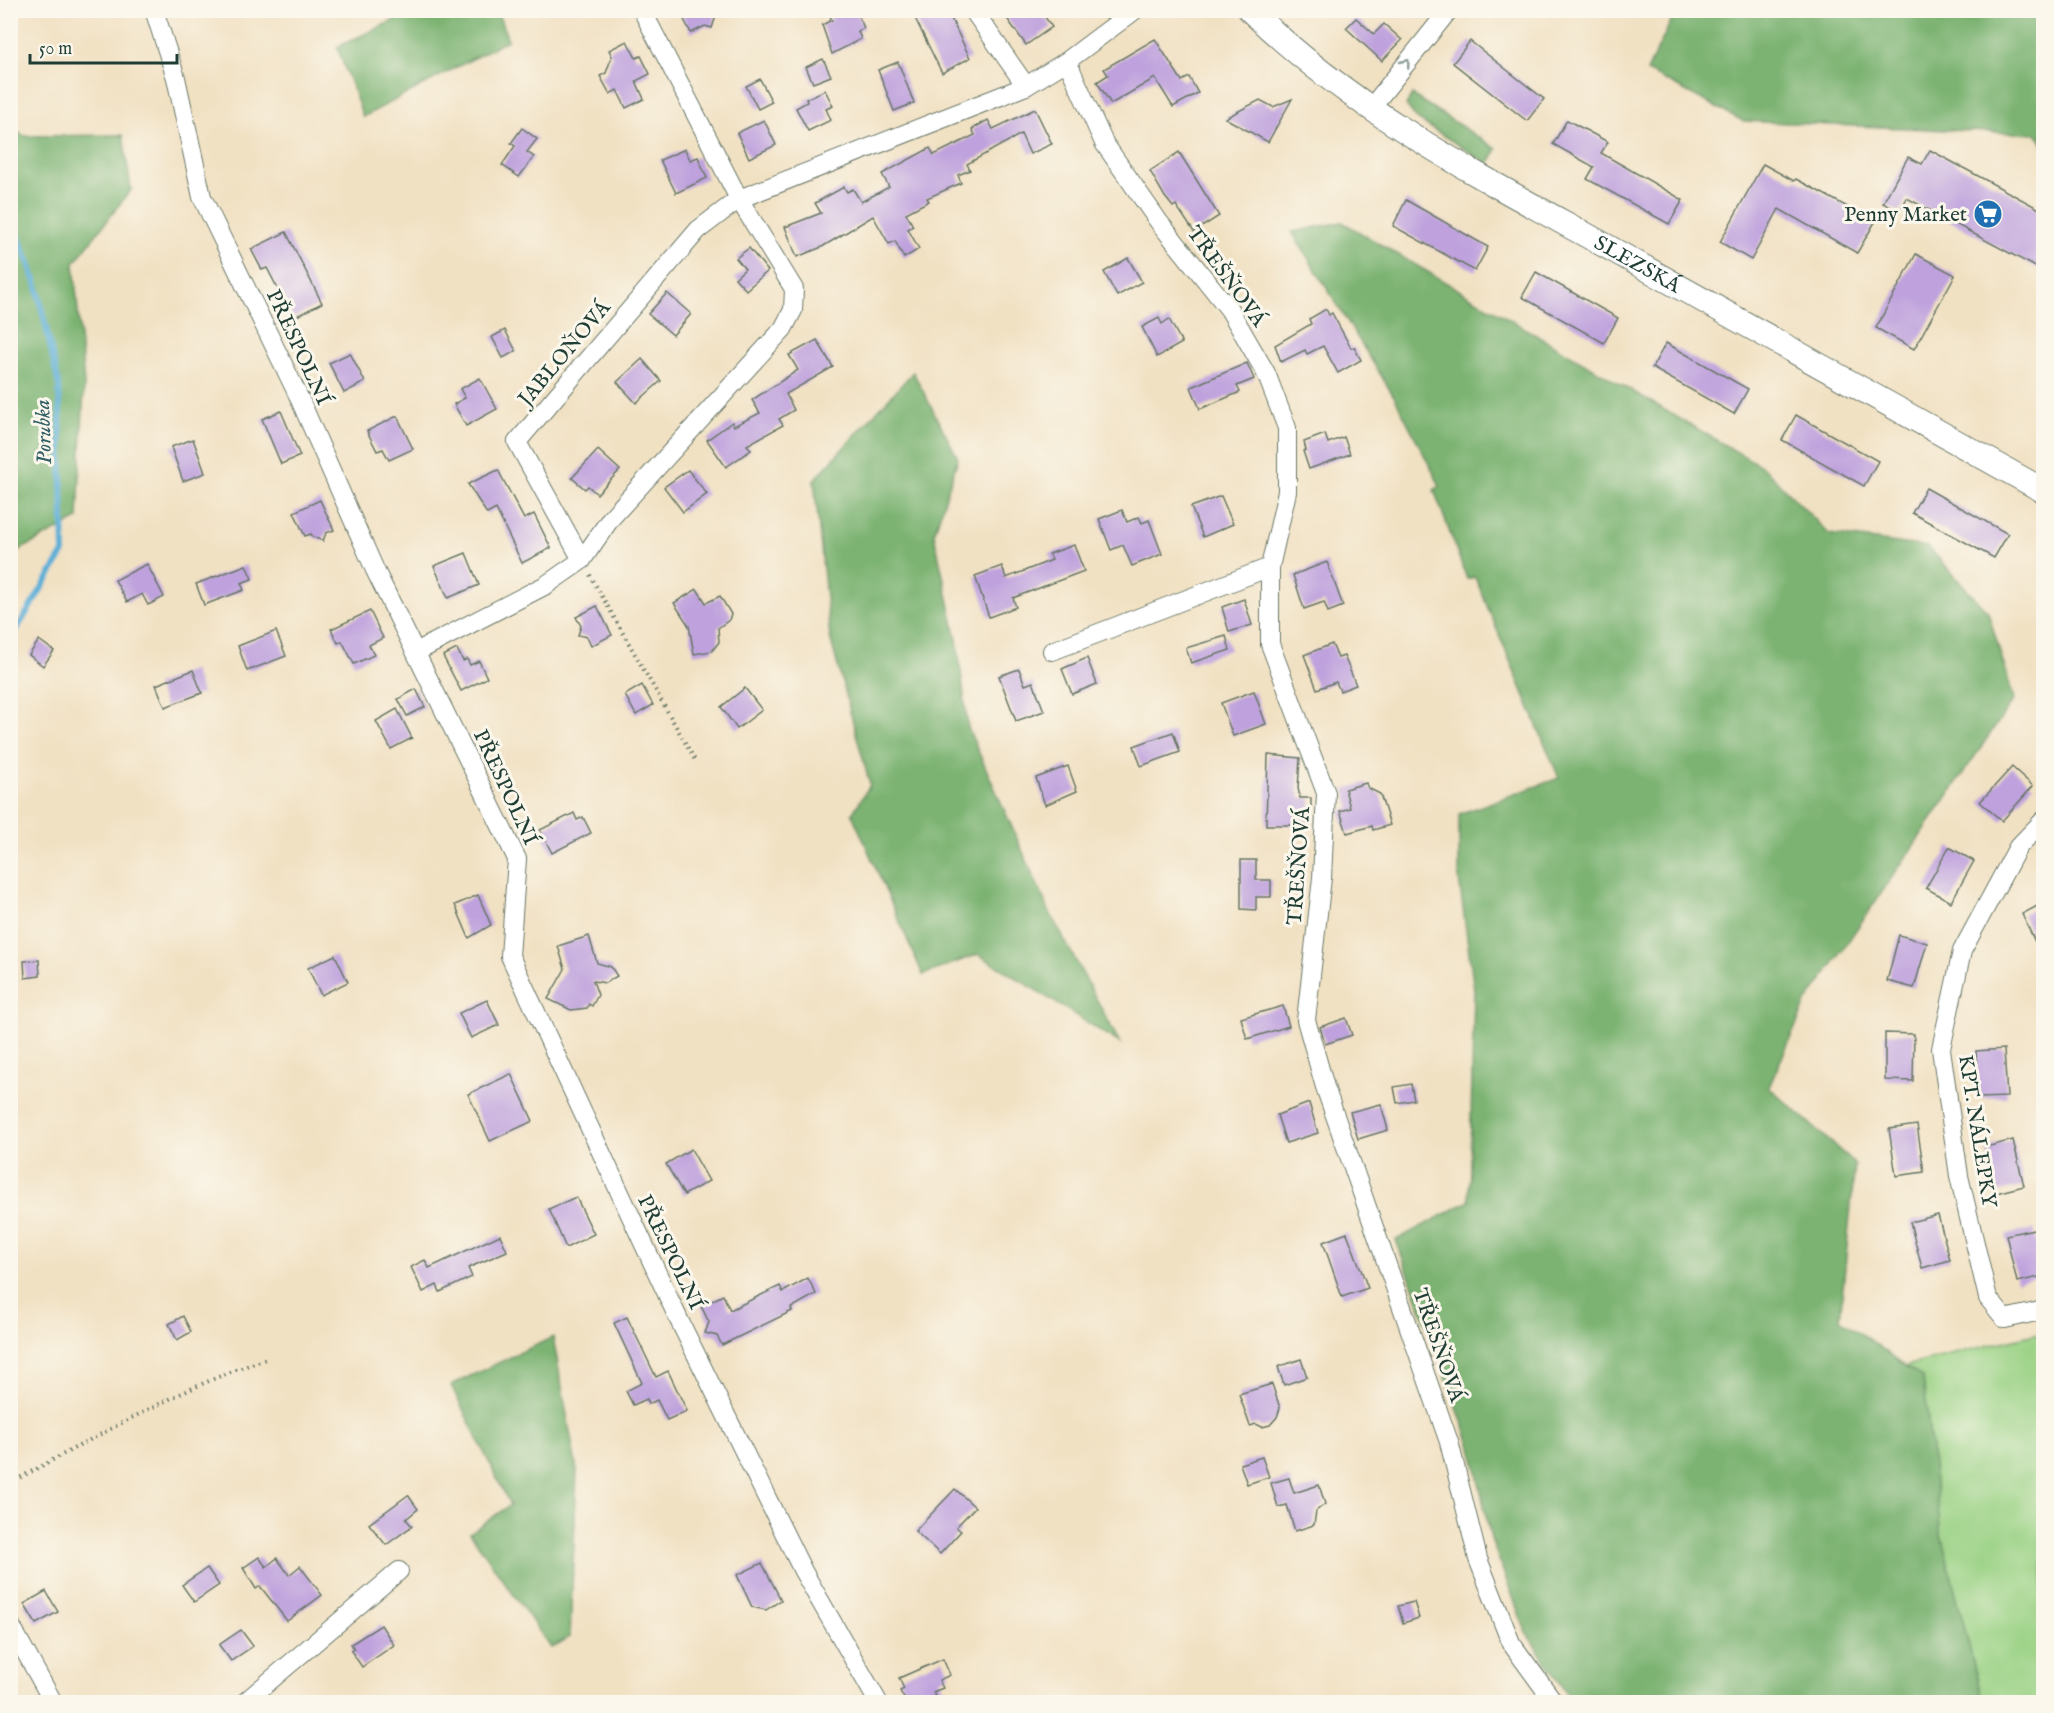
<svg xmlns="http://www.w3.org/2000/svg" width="2054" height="1713" viewBox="0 0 2054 1713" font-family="'IM FELL English',serif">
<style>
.green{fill:#9ad184;stroke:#5c875c;stroke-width:1.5}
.forest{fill:#7bb372;stroke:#4d7853;stroke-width:1.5}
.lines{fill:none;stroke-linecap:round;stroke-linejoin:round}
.stream{stroke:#5bafd7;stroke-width:6}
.building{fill:#bea1dd}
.minor-casing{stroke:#687666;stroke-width:20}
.tertiary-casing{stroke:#687666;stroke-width:26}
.path{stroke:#687666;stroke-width:4;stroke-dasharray:1.5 4.5;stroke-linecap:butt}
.minor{stroke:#fff;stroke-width:18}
.tertiary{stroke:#fff;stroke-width:24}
.oneway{stroke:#8f9e9a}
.labels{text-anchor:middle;stroke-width:6;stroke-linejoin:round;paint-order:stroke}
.poi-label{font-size:21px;fill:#1f3d34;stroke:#fbf7ec;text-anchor:end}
.street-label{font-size:21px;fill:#1f3d34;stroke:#fbf7ec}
.water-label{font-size:22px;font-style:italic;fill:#315f65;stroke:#fbf7ec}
</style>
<rect width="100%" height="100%" fill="#fbf7ec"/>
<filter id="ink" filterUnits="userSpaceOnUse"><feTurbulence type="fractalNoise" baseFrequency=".0167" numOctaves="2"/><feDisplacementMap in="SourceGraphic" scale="12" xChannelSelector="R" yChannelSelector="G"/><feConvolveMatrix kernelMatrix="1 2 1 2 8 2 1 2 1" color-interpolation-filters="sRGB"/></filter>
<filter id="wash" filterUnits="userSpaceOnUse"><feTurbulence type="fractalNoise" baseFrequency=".008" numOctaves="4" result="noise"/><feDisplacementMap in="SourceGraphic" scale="24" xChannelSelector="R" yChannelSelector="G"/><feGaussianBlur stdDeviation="1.35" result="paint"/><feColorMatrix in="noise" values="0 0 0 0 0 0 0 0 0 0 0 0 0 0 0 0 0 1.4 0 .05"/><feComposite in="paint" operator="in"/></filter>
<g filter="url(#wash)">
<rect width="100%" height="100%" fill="#f1e1c3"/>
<polygon class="green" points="2043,1332 2043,1702 1987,1702 1981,1694 1941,1535 1923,1378 1905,1366"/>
<g class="forest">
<polygon points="416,10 497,11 508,40 363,117 337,47"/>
<polygon points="1676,11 2043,11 2043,144 2037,134 1743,121 1647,71"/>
<polygon points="1412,95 1497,149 1488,164 1417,119 1406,105"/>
<polygon points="10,128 24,136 123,135 131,190 74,263 84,384 78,519 16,552 10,545"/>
<polygon points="1342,222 1763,467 1829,534 1928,547 1988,612 2014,699 1806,1003 1769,1087 1855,1164 1840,1319 1923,1378 1941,1535 1981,1694 1987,1702 1572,1702 1526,1632 1491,1539 1472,1449 1396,1240 1469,1201 1474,990 1459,879 1459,814 1559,778 1475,577 1467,579 1434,490 1440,486 1395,398 1292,232"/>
<polygon points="913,372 958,458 934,534 957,640 968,728 1049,911 1120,1043 978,954 923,975 852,814 870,785 830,637 814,480"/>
<polygon points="553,1337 577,1471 570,1637 551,1648 470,1533 510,1505 451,1385"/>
</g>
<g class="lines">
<polyline class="stream" points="10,214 36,282 59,386 64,552 10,640"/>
</g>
<g id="blocks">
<g class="building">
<polygon points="679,10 718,10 712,28 705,26 691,33"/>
<polygon points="842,10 856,10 864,28 858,31 861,39 832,54 822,25 832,20 830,16"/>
<polygon points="911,10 947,10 970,58 942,73"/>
<polygon points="1001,10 1040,10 1052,27 1026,45"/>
<polygon points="1356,18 1374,34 1384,24 1402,40 1382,61 1346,28"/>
<polygon points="1155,39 1182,81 1189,77 1198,93 1173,107 1155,78 1111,104 1097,82 1108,75 1104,69"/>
<polygon points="627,41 636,58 641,56 650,74 636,81 644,99 626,108 617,90 610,94 600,76 606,73 612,56 609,50"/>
<polygon points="1470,41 1544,99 1527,121 1453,63"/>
<polygon points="823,59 831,76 813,83 806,67"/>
<polygon points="898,62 914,103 894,111 878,70"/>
<polygon points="760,79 772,102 758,109 746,86"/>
<polygon points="825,90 833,106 826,109 831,120 808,131 796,108 807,102 806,99"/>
<polygon points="1292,99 1268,142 1225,118 1260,100 1273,107"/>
<polygon points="1035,109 1052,144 1030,154 1021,134 967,164 970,170 958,175 961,183 927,198 929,201 906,213 913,226 908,229 919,249 904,258 895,241 889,244 873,216 822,247 797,257 785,227 821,213 815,203 844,187 847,192 853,189 861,202 889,187 882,174 930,148 934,155 975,135 972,129 988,120 993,129"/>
<polygon points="764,120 776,145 749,158 737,133"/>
<polygon points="1567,120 1608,142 1601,153 1683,200 1669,224 1587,179 1594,167 1553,144"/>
<polygon points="522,128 537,139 527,152 534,157 519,177 502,165 515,146 511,143"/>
<polygon points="685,149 690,160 698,157 707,178 676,193 660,160"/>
<polygon points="1930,150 2043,211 2043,271 1907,198 1899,212 1883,203 1908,157 1922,164"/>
<polygon points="1179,152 1219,216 1194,232 1176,205 1173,207 1165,197 1150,171"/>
<polygon points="1763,164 1794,181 1796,179 1875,222 1857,253 1779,209 1751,260 1720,242"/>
<polygon points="1406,200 1488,247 1475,271 1393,226"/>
<polygon points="286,232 322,303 293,318 267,268 262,270 251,249"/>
<polygon points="749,248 768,271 746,290 735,278 745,269 736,258"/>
<polygon points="1916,254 1955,275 1914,349 1876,328"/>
<polygon points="1128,258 1142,282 1117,296 1104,272"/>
<polygon points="1536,272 1618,318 1604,343 1522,297"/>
<polygon points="667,293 691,314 673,335 648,314"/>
<polygon points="1326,309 1329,315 1332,313 1351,348 1354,347 1361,360 1338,373 1323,346 1307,354 1305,350 1281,362 1275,345 1311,324 1309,319"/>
<polygon points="1159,318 1162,324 1169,319 1182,343 1157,357 1142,327"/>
<polygon points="505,330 516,351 503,358 492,337"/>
<polygon points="817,340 833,367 786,394 794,410 779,419 783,425 747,445 751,450 726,467 707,440 732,422 734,426 760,413 752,400 798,370 789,355"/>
<polygon points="1666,343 1748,389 1734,414 1652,368"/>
<polygon points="350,353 365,382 344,393 329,363"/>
<polygon points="642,359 661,381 636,403 617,382"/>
<polygon points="1247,363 1254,379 1237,386 1240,392 1200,409 1191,387"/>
<polygon points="480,378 497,409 466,426 454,404 465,398 460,389"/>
<polygon points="281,411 300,456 281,464 262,419"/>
<polygon points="1796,415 1878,461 1864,486 1782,440"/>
<polygon points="397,416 413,449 389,460 383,449 377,451 367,431"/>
<polygon points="1325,434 1328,443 1344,437 1350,454 1309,469 1303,451 1306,450 1304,442"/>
<polygon points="193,439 205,473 183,481 171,447"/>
<polygon points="598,450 620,470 597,494 588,486 585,489 572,478"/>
<polygon points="498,470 524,519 534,514 551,548 522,563 496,509 487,514 468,484"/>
<polygon points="688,470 707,494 683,512 664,487"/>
<polygon points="1926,488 2008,534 1994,558 1912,513"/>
<polygon points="1221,496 1233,524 1203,537 1191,507"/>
<polygon points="320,500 334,530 326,533 323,541 313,537 311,534 305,536 294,512"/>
<polygon points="1122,510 1127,522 1139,517 1142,523 1149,520 1162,554 1132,566 1123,545 1111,550 1099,519"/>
<polygon points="1074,545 1084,571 1013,598 1016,607 989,617 975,576 1002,566 1006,578 1052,560 1049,554"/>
<polygon points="466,553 479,585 448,598 434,566"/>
<polygon points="1327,562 1343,606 1328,612 1324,602 1304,609 1293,575"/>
<polygon points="147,564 164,597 148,605 142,594 127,602 115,580"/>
<polygon points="246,565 252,579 241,583 244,590 204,605 196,584"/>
<polygon points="697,589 706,603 720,596 731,614 729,620 718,628 719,642 712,651 694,654 689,626 674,603"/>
<polygon points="1244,599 1252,625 1229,632 1222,607"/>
<polygon points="597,606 612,635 591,646 587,637 578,635 581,626 576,617"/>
<polygon points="370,611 383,638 369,645 374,655 354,664 342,641 338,643 331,629"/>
<polygon points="276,631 286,656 247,671 238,646"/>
<polygon points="1226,636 1230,650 1191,663 1186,648"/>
<polygon points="39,640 54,651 43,666 29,655"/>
<polygon points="1332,644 1338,658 1344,656 1356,685 1340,691 1336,682 1317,689 1304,655"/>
<polygon points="457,649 463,661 467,659 470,665 479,661 487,678 461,691 443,656"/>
<polygon points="1087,658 1097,684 1072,694 1062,669"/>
<polygon points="1019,669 1025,685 1033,682 1044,711 1016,721 999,676"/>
<polygon points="193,670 202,693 165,707 156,685"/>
<polygon points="642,685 653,705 636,715 625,695"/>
<polygon points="745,688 762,710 737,729 721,707"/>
<polygon points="416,689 425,707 407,716 398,699"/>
<polygon points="1254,691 1266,724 1233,736 1221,703"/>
<polygon points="397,709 412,738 391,749 376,721"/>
<polygon points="1173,732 1180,752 1141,766 1134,746"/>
<polygon points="1268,755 1300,758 1298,788 1300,798 1311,798 1311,825 1266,825"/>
<polygon points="1068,766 1077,791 1045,805 1036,778"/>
<polygon points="2012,767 2033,786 2002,821 1980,802"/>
<polygon points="1366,783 1368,788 1380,794 1390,825 1373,830 1372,826 1347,833 1340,811 1350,808 1345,789"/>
<polygon points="574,813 577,820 583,817 591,833 552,853 540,830"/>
<polygon points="1949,847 1974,861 1951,902 1926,888"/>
<polygon points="1241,860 1256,860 1256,880 1271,880 1271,897 1256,897 1256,910 1241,909"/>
<polygon points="478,895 491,925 469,938 455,905"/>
<polygon points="2043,903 2043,959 2022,914"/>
<polygon points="1899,935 1927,943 1914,988 1887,981"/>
<polygon points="589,936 597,963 611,967 617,976 605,983 593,981 598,995 592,1006 589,1004 587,1008 571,1010 548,999 565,969 558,946"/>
<polygon points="335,955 348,982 321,995 308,968"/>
<polygon points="39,960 40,976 25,978 24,961"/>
<polygon points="487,1000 499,1025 471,1038 459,1013"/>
<polygon points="1283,1006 1289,1026 1247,1039 1241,1018"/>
<polygon points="1346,1018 1352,1035 1325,1044 1320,1027"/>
<polygon points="1885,1033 1914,1034 1913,1081 1885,1080"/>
<polygon points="2004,1049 2007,1097 1978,1098 1976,1051"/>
<polygon points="511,1074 533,1121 490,1141 468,1094"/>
<polygon points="1411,1084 1414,1100 1397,1103 1394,1087"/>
<polygon points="1309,1103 1318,1133 1286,1143 1277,1115"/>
<polygon points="1381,1104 1388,1130 1358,1139 1350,1112"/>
<polygon points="1917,1125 1924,1172 1896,1176 1889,1129"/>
<polygon points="2013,1140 2024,1186 1996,1193 1986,1147"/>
<polygon points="691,1149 709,1181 684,1195 666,1164"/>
<polygon points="576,1197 594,1234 566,1248 549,1209"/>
<polygon points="1938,1215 1950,1260 1922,1268 1910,1222"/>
<polygon points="2034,1229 2043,1276 2017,1282 2006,1235"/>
<polygon points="1347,1233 1368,1288 1342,1297 1323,1242"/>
<polygon points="500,1235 507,1251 468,1268 472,1277 440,1292 437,1285 423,1292 411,1267 425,1260 429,1268"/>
<polygon points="808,1278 816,1294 791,1308 792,1311 722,1345 717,1336 705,1333 709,1322 701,1306 723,1295 730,1310 780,1286 783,1292"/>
<polygon points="183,1316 191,1332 177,1340 169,1324"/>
<polygon points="627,1317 656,1377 668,1371 687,1411 667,1420 657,1400 649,1404 647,1399 633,1405 626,1391 642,1383 614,1323"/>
<polygon points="1301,1359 1307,1377 1284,1385 1278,1367"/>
<polygon points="1272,1384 1280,1408 1277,1417 1270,1425 1262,1427 1256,1424 1250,1426 1239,1394"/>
<polygon points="1262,1457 1269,1477 1247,1484 1240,1464"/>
<polygon points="1289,1478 1294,1493 1319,1485 1325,1504 1316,1511 1314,1525 1295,1531 1287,1505 1278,1507 1271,1483"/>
<polygon points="955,1489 975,1507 956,1527 961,1531 940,1554 915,1531"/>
<polygon points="408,1495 418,1509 406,1519 412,1526 386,1545 369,1524"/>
<polygon points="259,1557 266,1567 277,1558 289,1575 300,1566 322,1595 287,1621 260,1586 256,1589 243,1568"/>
<polygon points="762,1563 781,1600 766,1610 752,1607 737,1575"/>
<polygon points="207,1568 219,1585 194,1602 182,1585"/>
<polygon points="46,1591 58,1612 36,1624 24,1604"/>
<polygon points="1414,1602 1419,1618 1403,1623 1398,1606"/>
<polygon points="381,1625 394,1645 362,1667 351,1651 354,1649 351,1644"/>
<polygon points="241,1630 253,1646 231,1661 219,1645"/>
<polygon points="943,1659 950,1675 939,1680 943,1688 933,1692 935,1696 921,1702 906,1702 900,1691 904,1689 899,1678"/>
</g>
</g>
</g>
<g filter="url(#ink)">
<use href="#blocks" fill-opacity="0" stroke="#687666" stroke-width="1.5"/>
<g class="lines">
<g class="minor-casing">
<g id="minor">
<polyline points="154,10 176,78 202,197 297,393 375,570 517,859 510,956 679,1320 803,1571 878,1702"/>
<polyline points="973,10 1026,86"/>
<polyline points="1067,61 1104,143 1159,222 1229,309 1266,373 1287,428 1287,492 1270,567 1270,644 1326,793 1322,878 1306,1020 1325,1087 1449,1442 1478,1559 1511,1643 1554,1702"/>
<polyline points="1370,109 1449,10"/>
<polyline points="582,560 517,442 698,230 739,199 1026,86 1067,61 1135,10"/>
<polyline points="1052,651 1270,567"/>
<polyline points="416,652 546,585 582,560 611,518 783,329 793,310 794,289 739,199 642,10"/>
<polyline points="2044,820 2018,847 1962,951 1941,1049 1959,1176 1988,1298 2005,1319 2044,1310"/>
<polyline points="10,1624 53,1702"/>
<polyline points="245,1702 399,1571"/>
</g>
</g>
<g class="tertiary-casing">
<g id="tertiary">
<path id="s1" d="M1250,10C1356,114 1487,180 1615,251C1758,331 1901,411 2044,491"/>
</g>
</g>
<g class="path">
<polyline points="590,575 695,760"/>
<path d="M10,1483C93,1439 177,1389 266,1359"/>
</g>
<use href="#minor" class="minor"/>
<use href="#tertiary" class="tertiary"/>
</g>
<defs><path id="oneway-chevron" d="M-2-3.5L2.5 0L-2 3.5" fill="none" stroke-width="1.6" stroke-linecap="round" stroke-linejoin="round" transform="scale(1.5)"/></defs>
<use class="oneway" href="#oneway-chevron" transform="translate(1406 63) rotate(-51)"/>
</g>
<defs>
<g id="supermarket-disc" transform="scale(1.5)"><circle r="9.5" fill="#1f6fb2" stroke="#fbf7ec"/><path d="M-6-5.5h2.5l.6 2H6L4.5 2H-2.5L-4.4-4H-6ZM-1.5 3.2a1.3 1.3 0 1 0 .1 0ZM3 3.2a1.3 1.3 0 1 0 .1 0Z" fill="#fff"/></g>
</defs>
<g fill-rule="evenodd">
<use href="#supermarket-disc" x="1988" y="214"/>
</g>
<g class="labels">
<g class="poi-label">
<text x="1967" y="221">Penny Market</text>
</g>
<g class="street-label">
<text dy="7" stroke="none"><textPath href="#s1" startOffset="465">SLEZSKÁ</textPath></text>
<text transform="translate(1227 276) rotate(54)" y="7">TŘEŠŇOVÁ</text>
<text transform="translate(299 347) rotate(65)" y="7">PŘESPOLNÍ</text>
<text transform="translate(564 353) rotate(-50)" y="7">JABLOŇOVÁ</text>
<text transform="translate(506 787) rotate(65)" y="7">PŘESPOLNÍ</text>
<text transform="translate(1298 866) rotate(-86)" y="7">TŘEŠŇOVÁ</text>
<text transform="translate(1978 1131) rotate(81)" y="7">KPT. NÁLEPKY</text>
<text transform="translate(671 1252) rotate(64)" y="7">PŘESPOLNÍ</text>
<text transform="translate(1439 1345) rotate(71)" y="7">TŘEŠŇOVÁ</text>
</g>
<g class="water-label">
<text transform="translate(42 432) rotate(-92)" y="8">Porubka</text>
</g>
</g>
<rect width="2054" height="1713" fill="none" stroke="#fbf7ec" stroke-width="36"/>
<path d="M30 54v9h147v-9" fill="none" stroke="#1f3d34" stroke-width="3"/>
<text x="39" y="54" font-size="18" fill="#1f3d34" stroke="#fbf7ec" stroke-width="4.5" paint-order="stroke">50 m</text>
</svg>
